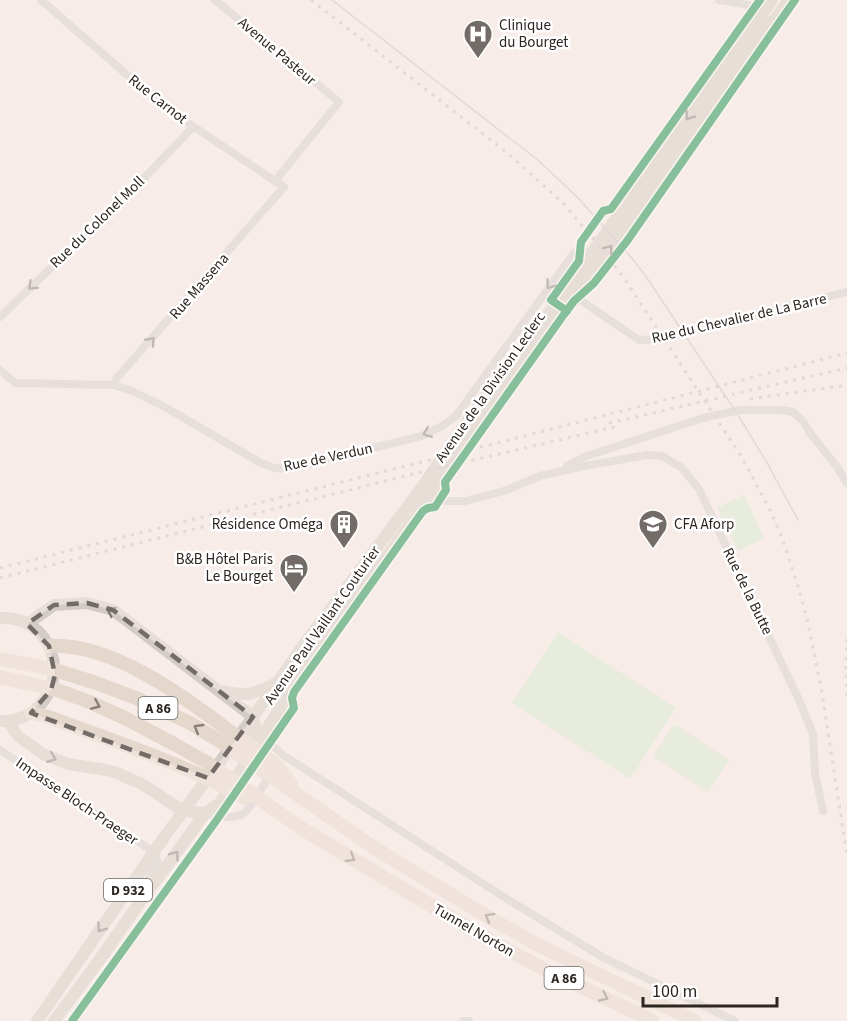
<svg xmlns="http://www.w3.org/2000/svg" width="847" height="1021" viewBox="0 0 847 1021" font-family="'Source Sans 3',sans-serif">
<style>
.green{fill:#d6ebd1}
.lines{fill:none;stroke-linecap:round;stroke-linejoin:round}
.minor{stroke:#d1cfce;stroke-width:8}
.primary{stroke:#d3ccc6;stroke-width:12}
.motorway{stroke:#e4d8cc;stroke-width:14}
.tram{stroke:#c4c2c0;stroke-width:1.5}
.rail{stroke:#c4c2c0;stroke-width:3;stroke-dasharray:3 6;stroke-linecap:butt}
.cycleway-casing{stroke:#fff;stroke-width:11}
.cycleway{stroke:#00873e;stroke-width:8}
.oneway{stroke:#807874}
.oneway2{stroke:#7e7a78}
.oneway3{stroke:#887e76}
.marked{fill:none;stroke:#736b67;stroke-width:4.5;stroke-dasharray:12 8;stroke-linejoin:round}
.labels{text-anchor:middle;stroke-width:5;stroke-linejoin:round;paint-order:stroke}
.shield{fill:#fff;stroke:#6b6664;stroke-width:1.5}
.shield-label{font-size:14px;font-weight:bold;fill:#2c2521}
.poi-label{font-size:15px;fill:#2c2521;stroke:#fff;text-anchor:start}
.street-label{font-size:15px;fill:#2c2521;stroke:#fff}
</style>
<rect width="100%" height="100%" fill="#f8ece8"/>
<g class="green">
<polygon points="744,495 764,538 738,551 717,508"/>
<polygon points="558,632 676,708 630,779 512,703"/>
<polygon points="674,724 729,760 708,792 653,756"/>
</g>
<g class="lines">
<g class="minor">
<polyline points="41,0 163,106 284,187 116,379 114,385"/>
<polyline points="215,0 339,102 275,181"/>
<polyline points="719,0 749,5 764,12"/>
<polyline points="573,295 639,340 656,339 847,292"/>
<polyline points="0,317 150,172 193,127"/>
<polyline points="0,370 15,383 114,385 132,391 163,406 261,463 274,468 288,469 422,436 442,426 456,416 574,253 592,251"/>
<polyline points="567,466 584,457 703,418 740,410 782,410 793,412 803,421 810,433 835,464 847,483"/>
<polyline points="429,494 445,501 466,501 504,491 540,476 584,466 647,455 662,456 681,467 699,489 799,700 813,734 815,773 823,811"/>
<polyline points="260,735 283,755 507,899 604,958 735,1021"/>
<polyline points="0,750 154,852 158,863 150,873 148,887"/>
<path d="M205,813C216,817 232,819 243,814C250,810 265,782 271,774"/>
<polyline points="463,1021 469,1021"/>
</g>
<g class="primary">
<path d="M0,618C51,615 72,677 36,709C26,717 14,722 2,721"/>
<polyline points="27,624 54,605 87,603 113,610 253,717 256,729 243,749"/>
<path d="M221,691C248,696 250,696 276,683"/>
<polyline points="8,721 18,736 43,754 68,764 106,770 117,773 142,784 183,811 205,813"/>
<polyline points="37,1021 165,836 253,717 305,643 420,490 464,425 554,306 772,0"/>
<polyline points="54,1021 98,962 147,892 169,863 205,813 220,803 285,700 324,643 423,506 474,431 563,308 624,228 742,59 767,25 776,18 789,0"/>
</g>
<g class="motorway">
<path d="M49,646C111,642 185,697 232,733C246,743 269,757 280,769C284,774 287,779 291,784"/>
<polyline points="0,659 52,669 96,683 136,698 190,723 221,742 376,849 488,917 540,946 695,1021"/>
<polyline points="0,677 57,690 87,701 125,718 174,744 206,762 301,828 477,933 540,967 653,1021"/>
<path d="M31,713L49,717C115,742 183,763 245,798"/>
</g>
<polyline class="tram" points="332,0 539,161 578,198 630,256 645,275 738,415 766,461 798,520"/>
<g class="rail">
<polyline points="311,0 505,151 564,204 602,249 626,281 741,456 769,508 782,538 797,583 807,618 821,687 847,855"/>
<polyline points="750,399 847,385"/>
<polyline points="609,423 847,368"/>
<polyline points="0,568 517,438 847,353"/>
<polyline points="0,578 413,474 619,426"/>
<polyline points="847,639 846,667 847,699"/>
</g>
<g class="cycleway-casing">
<g id="cycleway">
<polyline points="567,311 551,300 579,261 581,242 603,211 611,209 760,0"/>
<polyline points="72,1021 216,821 287,718 294,708 292,698 294,692 423,511 428,508 435,507 446,490 445,482 565,313 574,301 594,283 627,241 795,0"/>
</g>
</g>
<use href="#cycleway" class="cycleway"/>
</g>
<defs><path id="oneway-chevron" d="M-2-3.5L2.5 0L-2 3.5" fill="none" stroke-width="1.6" stroke-linecap="round" stroke-linejoin="round" transform="scale(1.5)"/></defs>
<g class="oneway">
<use href="#oneway-chevron" transform="translate(689 116) rotate(126)"/>
<use href="#oneway-chevron" transform="translate(609 249) rotate(-52)"/>
<use href="#oneway-chevron" transform="translate(111 611) rotate(-154)"/>
<use href="#oneway-chevron" transform="translate(52 758) rotate(22)"/>
<use href="#oneway-chevron" transform="translate(175 855) rotate(-54)"/>
<use href="#oneway-chevron" transform="translate(101 928) rotate(125)"/>
</g>
<g class="oneway2">
<use href="#oneway-chevron" transform="translate(550 285) rotate(126)"/>
<use href="#oneway-chevron" transform="translate(32 286) rotate(136)"/>
<use href="#oneway-chevron" transform="translate(151 341) rotate(-48)"/>
<use href="#oneway-chevron" transform="translate(427 433) rotate(158)"/>
</g>
<g class="oneway3">
<use href="#oneway-chevron" transform="translate(96 705) rotate(23)"/>
<use href="#oneway-chevron" transform="translate(198 728) rotate(-149)"/>
<use href="#oneway-chevron" transform="translate(351 858) rotate(31)"/>
<use href="#oneway-chevron" transform="translate(489 917) rotate(-150)"/>
<use href="#oneway-chevron" transform="translate(604 997) rotate(25)"/>
</g>
<path d="M0 0H847V1021H0ZM87,603L113,610L253,717L208,778L31,713L51,690L55,675L49,646L27,624L54,605Z" fill="#f8ece8" fill-opacity=".55" fill-rule="evenodd"/>
<path class="marked" d="M87,603L113,610L253,717L208,778L31,713L51,690L55,675L49,646L27,624L54,605Z"/>
<defs>
<g id="hospital-pin" transform="scale(1.5)"><path d="M0 17L-7.5 6A9.5 9.5 0 1 1 7.5 6Z" fill="#736b67" stroke="#fff"/><path d="M-5-5h3v3.5h4V-5h3V5h-3V1.5h-4V5h-3Z" fill="#fff"/></g>
<g id="building-pin" transform="scale(1.5)"><path d="M0 17L-7.5 6A9.5 9.5 0 1 1 7.5 6Z" fill="#736b67" stroke="#fff"/><path d="M-4-6H4V6H1V3H-1V6H-4ZM-2.5-4.3h1.7v1.8h-1.7ZM.8-4.3h1.7v1.8H.8ZM-2.5-1h1.7V.8h-1.7ZM.8-1h1.7V.8H.8Z" fill="#fff"/></g>
<g id="university-pin" transform="scale(1.5)"><path d="M0 17L-7.5 6A9.5 9.5 0 1 1 7.5 6Z" fill="#736b67" stroke="#fff"/><path d="M0-5L7-2L0 1L-7-2ZM-4 1L0 2.5L4 1V4Q0 6-4 4Z" fill="#fff"/></g>
<g id="hotel-pin" transform="scale(1.5)"><path d="M0 17L-7.5 6A9.5 9.5 0 1 1 7.5 6Z" fill="#736b67" stroke="#fff"/><path d="M-6-4.5h1.5V1H6V5H4.5V3h-9V5H-6ZM-4 0a1.8 1.8 0 1 1 3.6 0ZM.5 0V-2.5h3Q6-2.5 6 0Z" fill="#fff"/></g>
</defs>
<g fill-rule="evenodd">
<use href="#hospital-pin" x="478" y="34"/>
<use href="#building-pin" x="344" y="524"/>
<use href="#university-pin" x="653" y="524"/>
<use href="#hotel-pin" x="294" y="568"/>
</g>
<g class="labels">
<g class="shield">
<rect x="138.5" y="697" width="39" height="22" rx="4.5"/>
<rect x="104" y="879" width="48" height="22" rx="4.5"/>
<rect x="544.5" y="967" width="39" height="22" rx="4.5"/>
</g>
<g class="shield-label">
<text x="158" y="713">A 86</text>
<text x="128" y="895">D 932</text>
<text x="564" y="983">A 86</text>
</g>
<g class="poi-label">
<text x="499" y="30">Clinique<tspan x="499" dy="17">du Bourget</tspan></text>
<text x="323" y="529" text-anchor="end">Résidence Oméga</text>
<text x="674" y="529">CFA Aforp</text>
<text x="273" y="564" text-anchor="end">B&amp;B Hôtel Paris<tspan x="273" dy="17">Le Bourget</tspan></text>
</g>
<g class="street-label">
<text transform="translate(277 51) rotate(40)" y="5">Avenue Pasteur</text>
<text transform="translate(158 99) rotate(38)" y="5">Rue Carnot</text>
<text transform="translate(97 222) rotate(-44)" y="5">Rue du Colonel Moll</text>
<text transform="translate(199 286) rotate(-49)" y="5">Rue Massena</text>
<text transform="translate(739 318) rotate(-13)" y="5">Rue du Chevalier de La Barre</text>
<text transform="translate(490 387) rotate(-55)" y="5">Avenue de la Division Leclerc</text>
<text transform="translate(328 457) rotate(-12)" y="5">Rue de Verdun</text>
<text transform="translate(748 591) rotate(64)" y="5">Rue de la Butte</text>
<text transform="translate(322 625) rotate(-55)" y="5">Avenue Paul Vaillant Couturier</text>
<text transform="translate(77 801) rotate(34)" y="5">Impasse Bloch-Praeger</text>
<text transform="translate(474 930) rotate(30)" y="5">Tunnel Norton</text>
</g>
</g>
<path d="M643 997v9h134v-9" fill="none" stroke="#2c2521" stroke-width="3"/>
<text x="652" y="997" font-size="18" fill="#2c2521" stroke="#ffffff" stroke-width="4.5" paint-order="stroke">100 m</text>
</svg>
